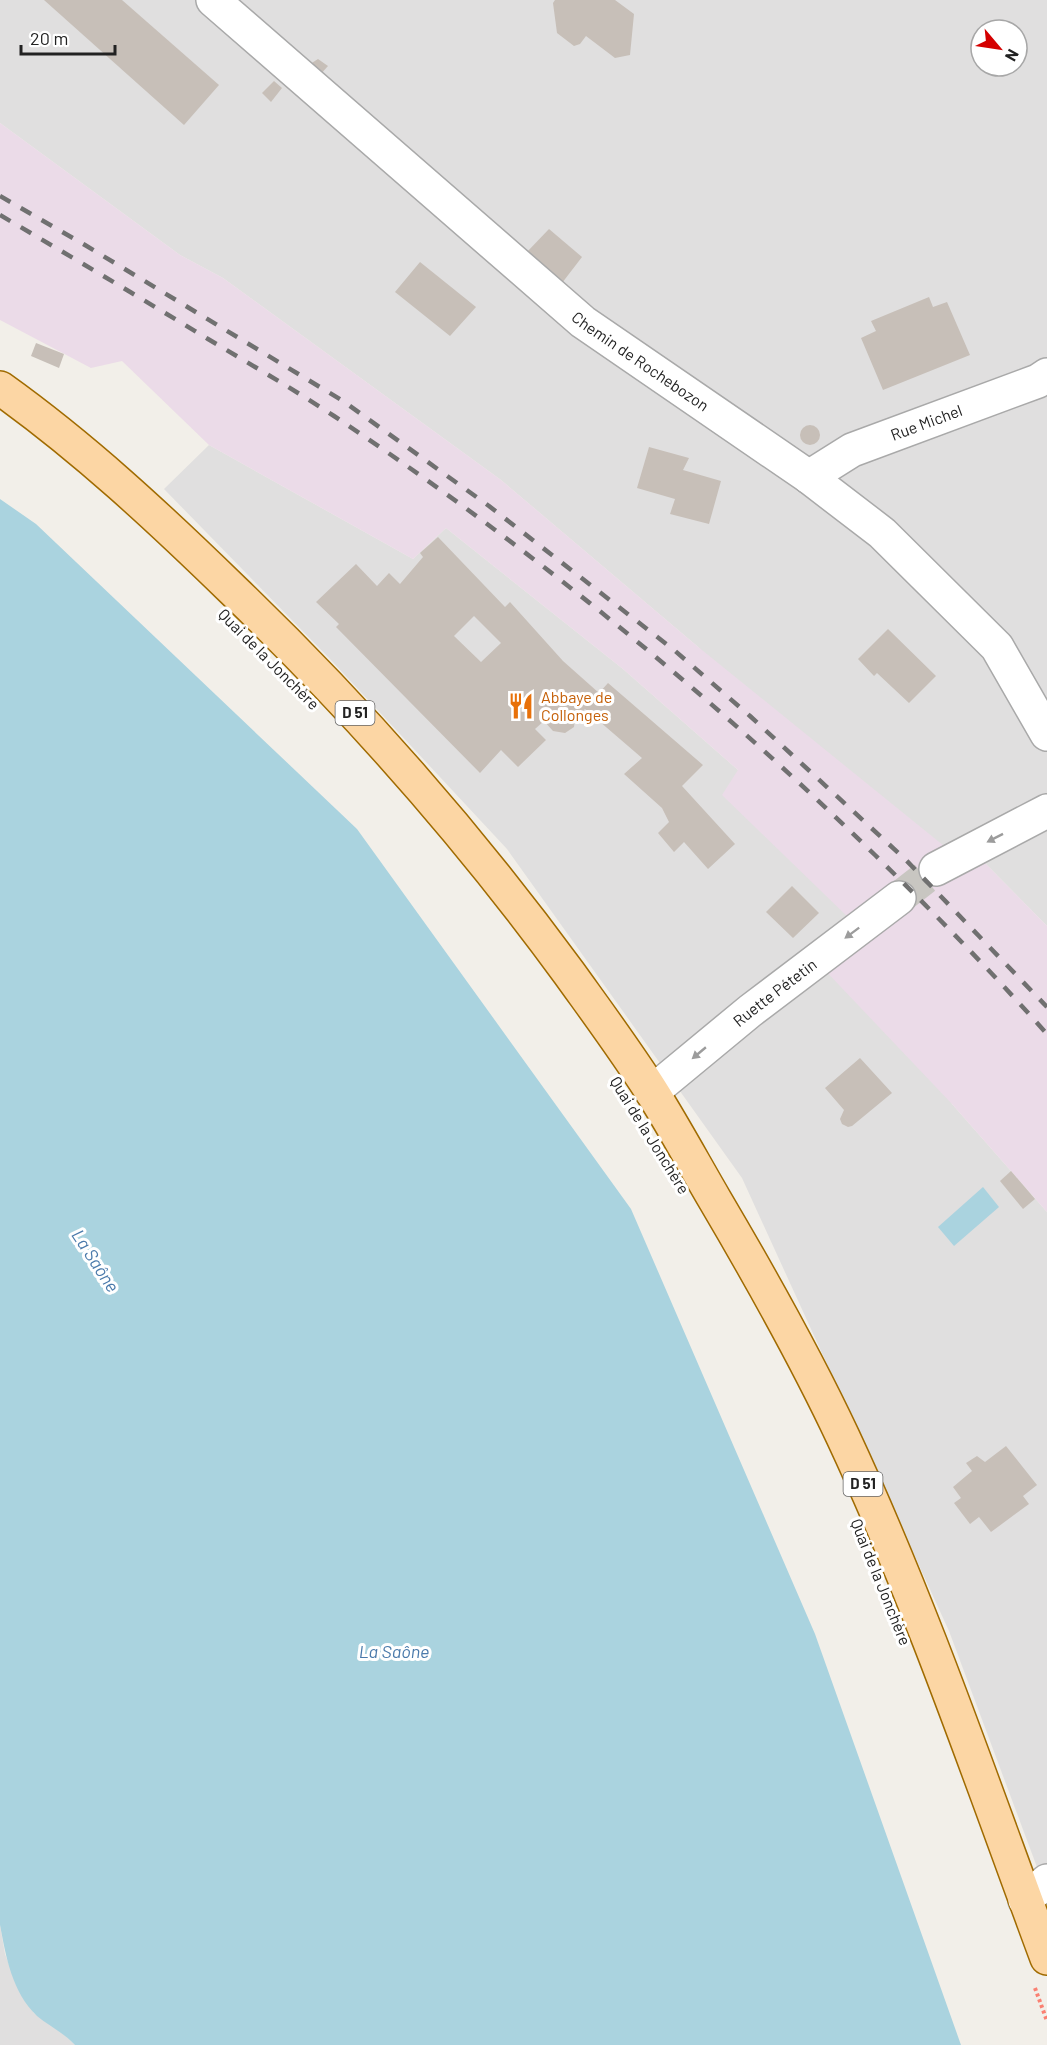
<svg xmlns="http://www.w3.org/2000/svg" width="1047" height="2045" viewBox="0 0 1047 2045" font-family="Barlow,sans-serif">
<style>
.residential{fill:#e0dfdf;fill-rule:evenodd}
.industrial{fill:#ebdbe8}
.water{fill:#aad3df}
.building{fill:#c7bfb8;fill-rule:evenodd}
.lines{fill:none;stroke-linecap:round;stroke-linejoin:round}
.minor-tunnel{stroke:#c8c6c1;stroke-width:33;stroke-dasharray:33 16;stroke-linecap:butt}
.minor-casing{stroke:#a9a9a9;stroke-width:36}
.major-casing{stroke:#a06b00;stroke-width:36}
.path{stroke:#fa8072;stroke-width:4;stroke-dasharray:3 3;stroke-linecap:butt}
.minor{stroke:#fff;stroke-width:33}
.major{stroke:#fcd6a4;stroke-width:33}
.rail{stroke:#707070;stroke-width:4.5;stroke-dasharray:12 12;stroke-linecap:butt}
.oneway{fill:#9c9c9c}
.labels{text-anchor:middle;stroke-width:6;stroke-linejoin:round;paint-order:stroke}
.shield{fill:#fff;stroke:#646464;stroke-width:1.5}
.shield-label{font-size:15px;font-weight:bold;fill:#222}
.street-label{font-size:16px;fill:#222;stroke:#fff}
.food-label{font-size:16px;fill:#c56008;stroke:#fff;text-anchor:start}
.water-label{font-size:18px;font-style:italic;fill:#4a7aab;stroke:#fff}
</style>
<rect width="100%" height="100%" fill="#f2efe9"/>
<g class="residential">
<path d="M0,0H1047V926L977,855L937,877L697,646L501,480L223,278L180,255L0,123ZM981,30H1017V66H981Z"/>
<polygon points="209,445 413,559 446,528 623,669 738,770 852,920 952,1104 1047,1212 1047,1894 949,1631 742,1178 507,849 330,659 164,489"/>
<polygon points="0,1925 5,1954 19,1991 34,2013 67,2037 75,2045 0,2045"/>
</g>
<polygon class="industrial" points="0,123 180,255 223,278 501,480 697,646 949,850 977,855 1047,926 1047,1212 952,1104 821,966 852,921 722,795 738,770 623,669 446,528 413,559 209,445 122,361 91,368 0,320"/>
<g class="water">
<path d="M0,499L36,524L357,829L631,1209L815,1634L961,2045H75C64,2033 49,2026 37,2016C12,1992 6,1957 0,1925Z"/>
<polygon points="983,1187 999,1207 954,1246 938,1227"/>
</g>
<g class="building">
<polygon points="44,0 122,0 219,85 184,125"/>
<polygon points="555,0 615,0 634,14 630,55 615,58 586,36 580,44 574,46 557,33 553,3"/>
<polygon points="318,59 328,66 319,76 307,66"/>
<polygon points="274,81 282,88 271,102 262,93"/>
<polygon points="549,229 582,257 562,283 526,253"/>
<polygon points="420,262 476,307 450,336 395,292"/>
<polygon points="929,297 933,307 947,302 970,355 883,390 861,338 876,331 871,321"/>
<polygon points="36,343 64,354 59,368 31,356"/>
<circle cx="810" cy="435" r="10"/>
<polygon points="649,447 689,458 683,470 721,481 709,524 670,514 675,499 637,488"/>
<path d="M438,537L505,607L510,602L563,661L599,693L608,683L703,765L682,786L735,844L708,869L684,842L674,852L658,833L669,822L662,808L624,774L642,758L585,709L575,719L574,727L565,733L553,731L544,721L535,729L546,740L518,767L501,750L480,773L336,627L339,624L316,602L356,564L377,586L389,573L400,584L423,557L420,553ZM474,616L501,643L481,662L454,636Z"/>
<polygon points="888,629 936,676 909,703 877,673 874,676 858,659"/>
<polygon points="792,886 819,913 793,938 766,912"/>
<polygon points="860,1058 892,1093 852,1126 848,1127 842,1124 840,1119 844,1110 825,1088"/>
<polygon points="1011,1171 1035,1199 1023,1209 1000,1181"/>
<polygon points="1006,1446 1037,1485 1023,1496 1029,1504 991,1532 979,1517 970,1524 954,1503 961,1498 953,1487 972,1471 966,1463 977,1456 985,1462"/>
</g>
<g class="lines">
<polyline class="minor-tunnel" points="899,898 936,869"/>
<g class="minor-casing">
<g id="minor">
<path id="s1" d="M213,0L583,322L809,477L882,533L997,647L1047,734"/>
<path id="s2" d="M809,477L852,450L1038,381L1047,375"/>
<polyline points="936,869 1047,811"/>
<path id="s3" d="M652,1092L750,1011L899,898"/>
<polyline points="1025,1900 1047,1881"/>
</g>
</g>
<g class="major-casing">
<path id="major" d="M0,388C84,448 159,518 233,590C356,708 468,835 569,973C597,1012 626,1051 652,1092C674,1127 694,1164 715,1200C761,1278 805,1356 843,1437C922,1606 982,1783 1047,1958"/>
</g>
<polyline class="path" points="1035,1988 1047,2021"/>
<use href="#minor" class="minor"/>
<use href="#major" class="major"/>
<g class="rail">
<polyline points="0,196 85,245 343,401 489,506 674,650 750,716 906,860 1047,1007"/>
<path d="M0,215C70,256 139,297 208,339C250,364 293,389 334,416C527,545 709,693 875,855C934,913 992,972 1047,1034"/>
</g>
</g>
<defs><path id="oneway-solid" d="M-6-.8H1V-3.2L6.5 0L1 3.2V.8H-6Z" transform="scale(1.5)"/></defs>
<g class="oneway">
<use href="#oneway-solid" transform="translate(995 838) rotate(153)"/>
<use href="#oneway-solid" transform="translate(852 933) rotate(143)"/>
<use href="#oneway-solid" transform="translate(699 1053) rotate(140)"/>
</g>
<defs>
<g id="restaurant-bare" transform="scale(2.07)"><path d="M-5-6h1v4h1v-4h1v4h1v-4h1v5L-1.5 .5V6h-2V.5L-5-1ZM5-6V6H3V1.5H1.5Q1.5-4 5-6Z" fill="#e8710a" stroke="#fff" stroke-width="2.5" paint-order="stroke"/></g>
</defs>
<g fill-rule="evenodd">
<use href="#restaurant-bare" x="521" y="706"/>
</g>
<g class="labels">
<g class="shield">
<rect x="335.5" y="701" width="39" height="24" rx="4.5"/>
<rect x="843.5" y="1472" width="39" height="24" rx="4.5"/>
</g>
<g class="shield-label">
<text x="355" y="718">D 51</text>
<text x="863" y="1489">D 51</text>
</g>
<g class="street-label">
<text dy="6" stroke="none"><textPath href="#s1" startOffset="560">Chemin de Rochebozon</textPath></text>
<text dy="6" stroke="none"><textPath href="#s2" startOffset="130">Rue Michel</textPath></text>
<text transform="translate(269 659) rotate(45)" y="6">Quai de la Jonchère</text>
<text dy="6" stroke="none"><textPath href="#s3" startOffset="158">Ruette Pétetin</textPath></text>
<text transform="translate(650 1135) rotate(58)" y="6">Quai de la Jonchère</text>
<text transform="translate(881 1582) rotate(68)" y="6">Quai de la Jonchère</text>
</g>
<g class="food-label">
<text x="541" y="703">Abbaye de<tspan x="541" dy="18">Collonges</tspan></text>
</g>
<g class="water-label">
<text transform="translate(95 1261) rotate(57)" y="6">La Saône</text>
<text x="394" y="1658">La Saône</text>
</g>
</g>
<g transform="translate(999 48) rotate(119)"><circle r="28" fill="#ffffff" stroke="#a7a7a7" stroke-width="1.5"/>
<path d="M0-4.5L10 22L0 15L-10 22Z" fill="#d40000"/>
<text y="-9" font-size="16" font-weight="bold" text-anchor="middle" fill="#222222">N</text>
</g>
<path d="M21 45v9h94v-9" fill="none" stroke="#222222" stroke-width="3"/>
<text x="30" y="45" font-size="18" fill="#222222" stroke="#ffffff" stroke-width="4.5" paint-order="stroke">20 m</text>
</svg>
